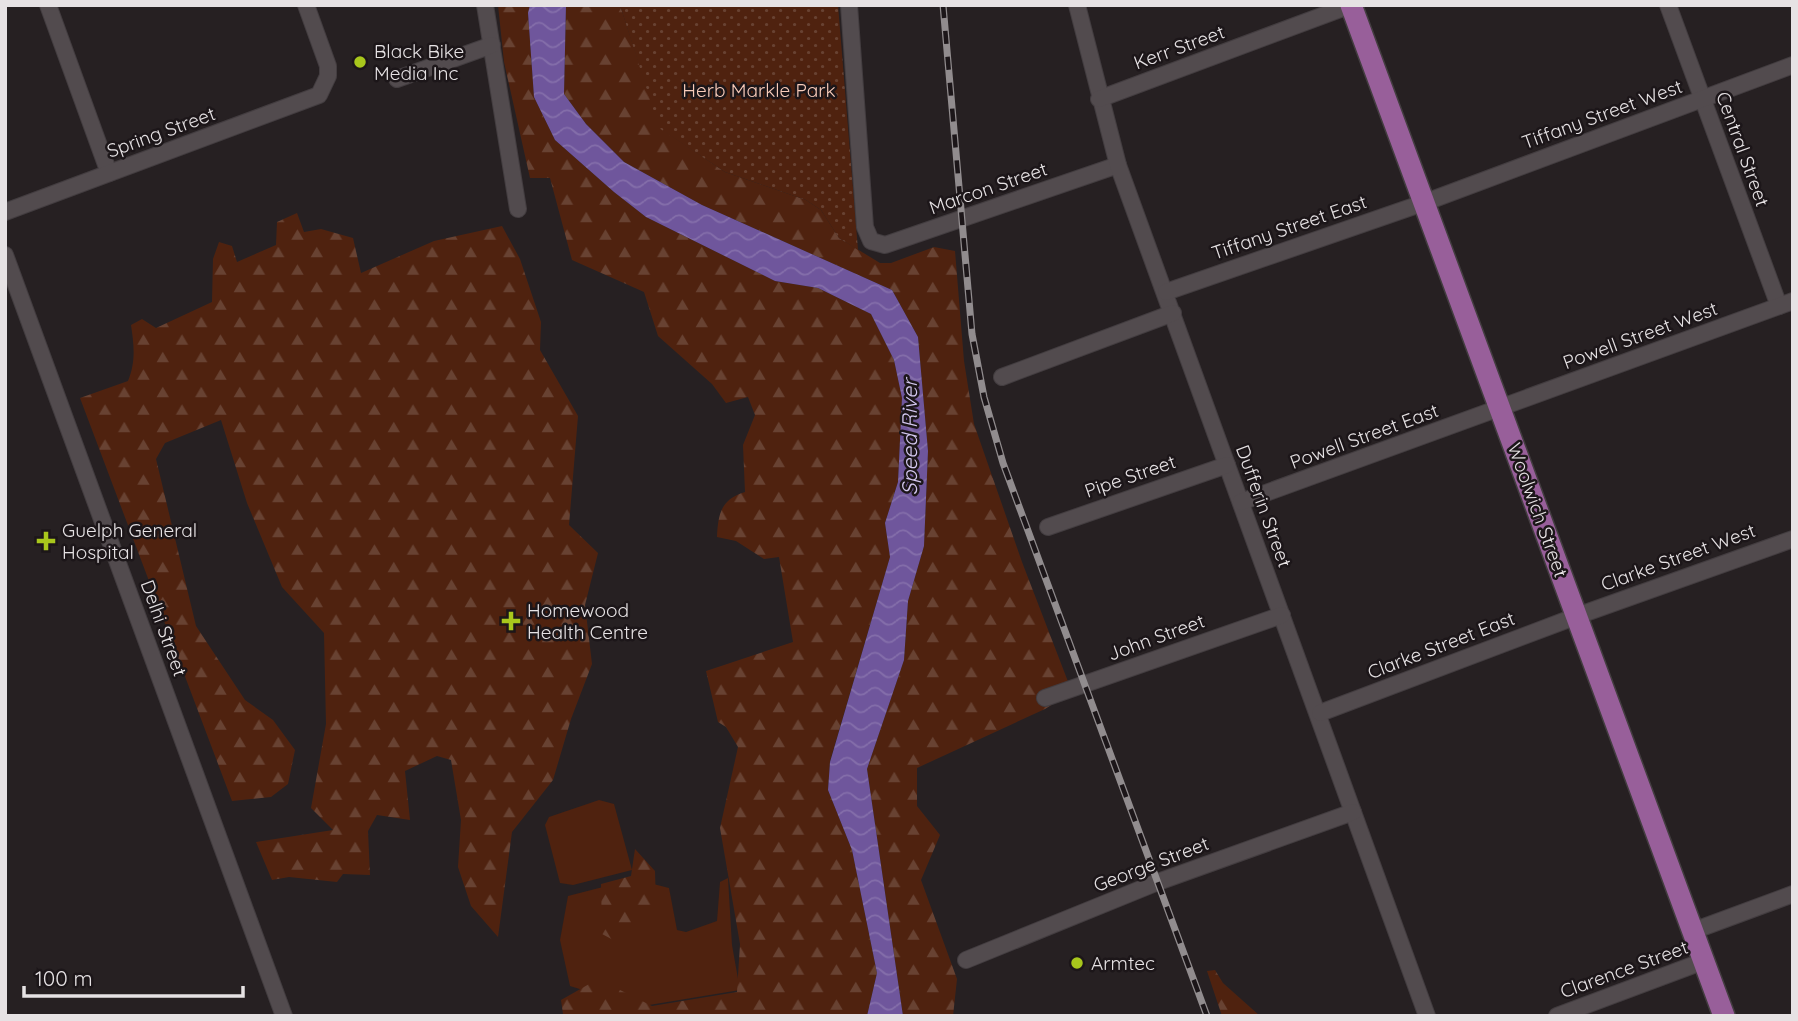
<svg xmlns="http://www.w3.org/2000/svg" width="1798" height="1021" viewBox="0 0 1798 1021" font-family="Quicksand,sans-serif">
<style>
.grass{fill:#4f220f}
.forest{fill:url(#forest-firs)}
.park{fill:url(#park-dots)}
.water{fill:url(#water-waves)}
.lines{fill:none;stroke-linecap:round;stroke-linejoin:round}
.minor-casing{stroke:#433d40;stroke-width:18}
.major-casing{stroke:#433d40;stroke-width:24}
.minor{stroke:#524b4e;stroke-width:16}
.major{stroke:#985f9a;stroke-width:21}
.rail-casing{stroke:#918c8e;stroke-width:7}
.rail{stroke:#1c1619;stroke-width:4.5;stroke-dasharray:13;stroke-linecap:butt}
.poi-dot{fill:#a8c71c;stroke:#1c1619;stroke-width:2.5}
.labels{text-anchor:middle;stroke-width:5;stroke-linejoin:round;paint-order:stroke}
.street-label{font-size:19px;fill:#e6e2e4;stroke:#1c1619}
.poi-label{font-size:19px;fill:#e6e2e4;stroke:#1c1619;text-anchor:start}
.park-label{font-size:19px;fill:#f9ccba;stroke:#1c1619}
.water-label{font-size:21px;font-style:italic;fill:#d4c8f0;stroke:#1c1619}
</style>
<defs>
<pattern id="forest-firs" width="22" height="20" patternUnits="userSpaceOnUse" patternTransform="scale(1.75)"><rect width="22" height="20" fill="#4f220f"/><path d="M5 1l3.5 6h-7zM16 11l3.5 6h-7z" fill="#684232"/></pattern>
<pattern id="park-dots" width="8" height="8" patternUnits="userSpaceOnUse" patternTransform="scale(1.75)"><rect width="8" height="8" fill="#4f220f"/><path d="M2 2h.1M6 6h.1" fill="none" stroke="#684232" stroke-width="1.8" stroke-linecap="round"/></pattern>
<pattern id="water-waves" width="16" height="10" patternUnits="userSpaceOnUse" patternTransform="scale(1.75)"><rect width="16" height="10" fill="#6f569c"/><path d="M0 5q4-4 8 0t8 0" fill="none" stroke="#846eaa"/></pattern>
</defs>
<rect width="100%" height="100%" fill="#262022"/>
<g class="grass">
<polygon points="599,800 614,804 632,870 573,885 560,883 545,825 549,817"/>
<polygon points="728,878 732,945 740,990 637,1007 570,986 560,940 568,896 634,879 669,888 677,930 686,932 717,921 720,882"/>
</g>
<g class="forest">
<path d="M498,5H530L528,13L534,97L555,140L614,192L646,217L775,281L818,288L871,314L894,360L902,398L898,482L885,523L890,557L830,761L828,790L852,850L877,973L867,1016H560L563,1014L561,1000L598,979L652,1006L737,992L740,944L720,828L738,747L726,727L718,722L706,671L793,642L779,557L764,559L736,541L717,537C718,514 721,499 745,492L743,445L755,415L748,397L726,403L712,384L658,336L644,292L572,260L550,178H530L504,62Z"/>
<polygon points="566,5 620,5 660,128 725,172 806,200 821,210 839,238 880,263 891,263 934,247 955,251 964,361 974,424 1022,562 1072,692 1045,709 917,768 917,806 940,835 921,880 957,979 953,1016 903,1016 867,769 904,660 908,601 924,546 928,451 918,337 892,290 702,205 624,162 586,124 564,94"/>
<path d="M297,213L304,232L321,229L353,238L361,273L434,241L502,226L520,259L541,322L540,350L578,416L569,525L598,553L585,605L592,664L571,719L553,780L512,832L498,937L471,906L458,867L461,820L451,760L437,756L405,771L410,820L377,815L368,831L370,875L343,874L337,882L289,877L272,880L256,842L333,830L311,808L326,724L324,633L282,587L247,503L221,420L165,443L156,459L196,626L245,700L273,720L295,750L288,784L271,797L232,801L80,398L128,381C136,362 134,345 131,325L142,319L156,328L212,302L213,259L219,242L232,246L237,262L276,245L277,222Z"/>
<polygon points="635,849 655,871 656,907 632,918 632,936 619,943 602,934 601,884 631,876"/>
<polygon points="1215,970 1223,983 1260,1016 1222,1016 1207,971"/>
</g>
<polygon class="park" points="620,5 838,5 858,250 839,238 821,210 806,200 725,172 659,128"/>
<polygon class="water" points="530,5 566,5 564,94 586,124 624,162 702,205 892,290 918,337 928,451 924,546 908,601 904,660 867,769 903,1016 867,1016 877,973 852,850 828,790 830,762 890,557 885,523 898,482 902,398 894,360 871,314 818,288 775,281 646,217 614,192 555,140 534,97 528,13"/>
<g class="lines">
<g class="minor-casing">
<g id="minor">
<polyline points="48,5 109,173"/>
<polyline points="485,5 518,209"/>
<polyline points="849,5 865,227 871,241 885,245 1118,165"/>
<polyline points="1077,5 1118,165 1427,1016"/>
<polyline points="1668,5 1779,306"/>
<polyline points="397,79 492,45"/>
<polyline points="1099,99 1351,5"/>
<polyline points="5,212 319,95 328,76 328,66 306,5"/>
<polyline points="5,255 284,1016"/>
<polyline points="1166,292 1426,202 1793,65"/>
<polyline points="1002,377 1173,313"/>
<polyline points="1241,502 1793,301"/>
<polyline points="1048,527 1227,465"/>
<polyline points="1045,698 1282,615"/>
<polyline points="1320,713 1577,616 1793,539"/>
<polyline points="1693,931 1793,894"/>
<polyline points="966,960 1158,882 1353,812"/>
<polyline points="1557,1016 1704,961"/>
</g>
</g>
<g class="major-casing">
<polyline id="major" points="1351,5 1724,1016"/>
</g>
<use href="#minor" class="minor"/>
<use href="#major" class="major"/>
<g class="rail-casing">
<polyline id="rail" points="943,5 972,334 984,397 1003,463 1207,1016"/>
</g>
<use href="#rail" class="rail"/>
</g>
<g class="poi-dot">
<circle cx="360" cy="62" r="7"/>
<path d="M42.5 530.5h7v7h7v7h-7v7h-7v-7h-7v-7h7z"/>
<path d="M507.5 610.5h7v7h7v7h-7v7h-7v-7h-7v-7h7z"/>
<circle cx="1077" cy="963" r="7"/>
</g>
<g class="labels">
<g class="street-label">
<text transform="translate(1179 47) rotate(-20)" y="7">Kerr Street</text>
<text transform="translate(1602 114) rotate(-20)" y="7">Tiffany Street West</text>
<text transform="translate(161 132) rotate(-20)" y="7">Spring Street</text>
<text transform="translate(1743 149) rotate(70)" y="7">Central Street</text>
<text transform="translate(988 188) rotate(-19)" y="7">Marcon Street</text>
<text transform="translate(1289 227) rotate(-19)" y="7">Tiffany Street East</text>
<text transform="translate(1640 335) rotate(-20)" y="7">Powell Street West</text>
<text transform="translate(1364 436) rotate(-20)" y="7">Powell Street East</text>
<text transform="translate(1130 476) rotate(-19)" y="7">Pipe Street</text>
<text transform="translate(1264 506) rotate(70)" y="7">Dufferin Street</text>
<text transform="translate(1538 510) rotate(70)" y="7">Woolwich Street</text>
<text transform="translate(1678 557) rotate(-20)" y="7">Clarke Street West</text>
<text transform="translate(164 628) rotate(70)" y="7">Delhi Street</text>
<text transform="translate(1156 637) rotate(-20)" y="7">John Street</text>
<text transform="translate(1441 645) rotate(-21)" y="7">Clarke Street East</text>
<text transform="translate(1151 864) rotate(-21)" y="7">George Street</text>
<text transform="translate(1624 969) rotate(-20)" y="7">Clarence Street</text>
</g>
<g class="poi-label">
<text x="374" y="58">Black Bike<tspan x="374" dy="22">Media Inc</tspan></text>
<text x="62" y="537">Guelph General<tspan x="62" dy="22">Hospital</tspan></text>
<text x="527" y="617">Homewood<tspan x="527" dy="22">Health Centre</tspan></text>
<text x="1091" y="970">Armtec</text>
</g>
<g class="park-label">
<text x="759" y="97">Herb Markle Park</text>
</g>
<g class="water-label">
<text transform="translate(910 437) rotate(-90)" y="7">Speed River</text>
</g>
</g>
<rect width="1798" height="1021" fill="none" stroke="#e6e2e4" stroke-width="14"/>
<path d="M24 986v10h219v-10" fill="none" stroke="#e6e2e4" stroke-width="3.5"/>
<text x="35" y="986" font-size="21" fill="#e6e2e4" stroke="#1c1619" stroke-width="5" paint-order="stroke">100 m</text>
</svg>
